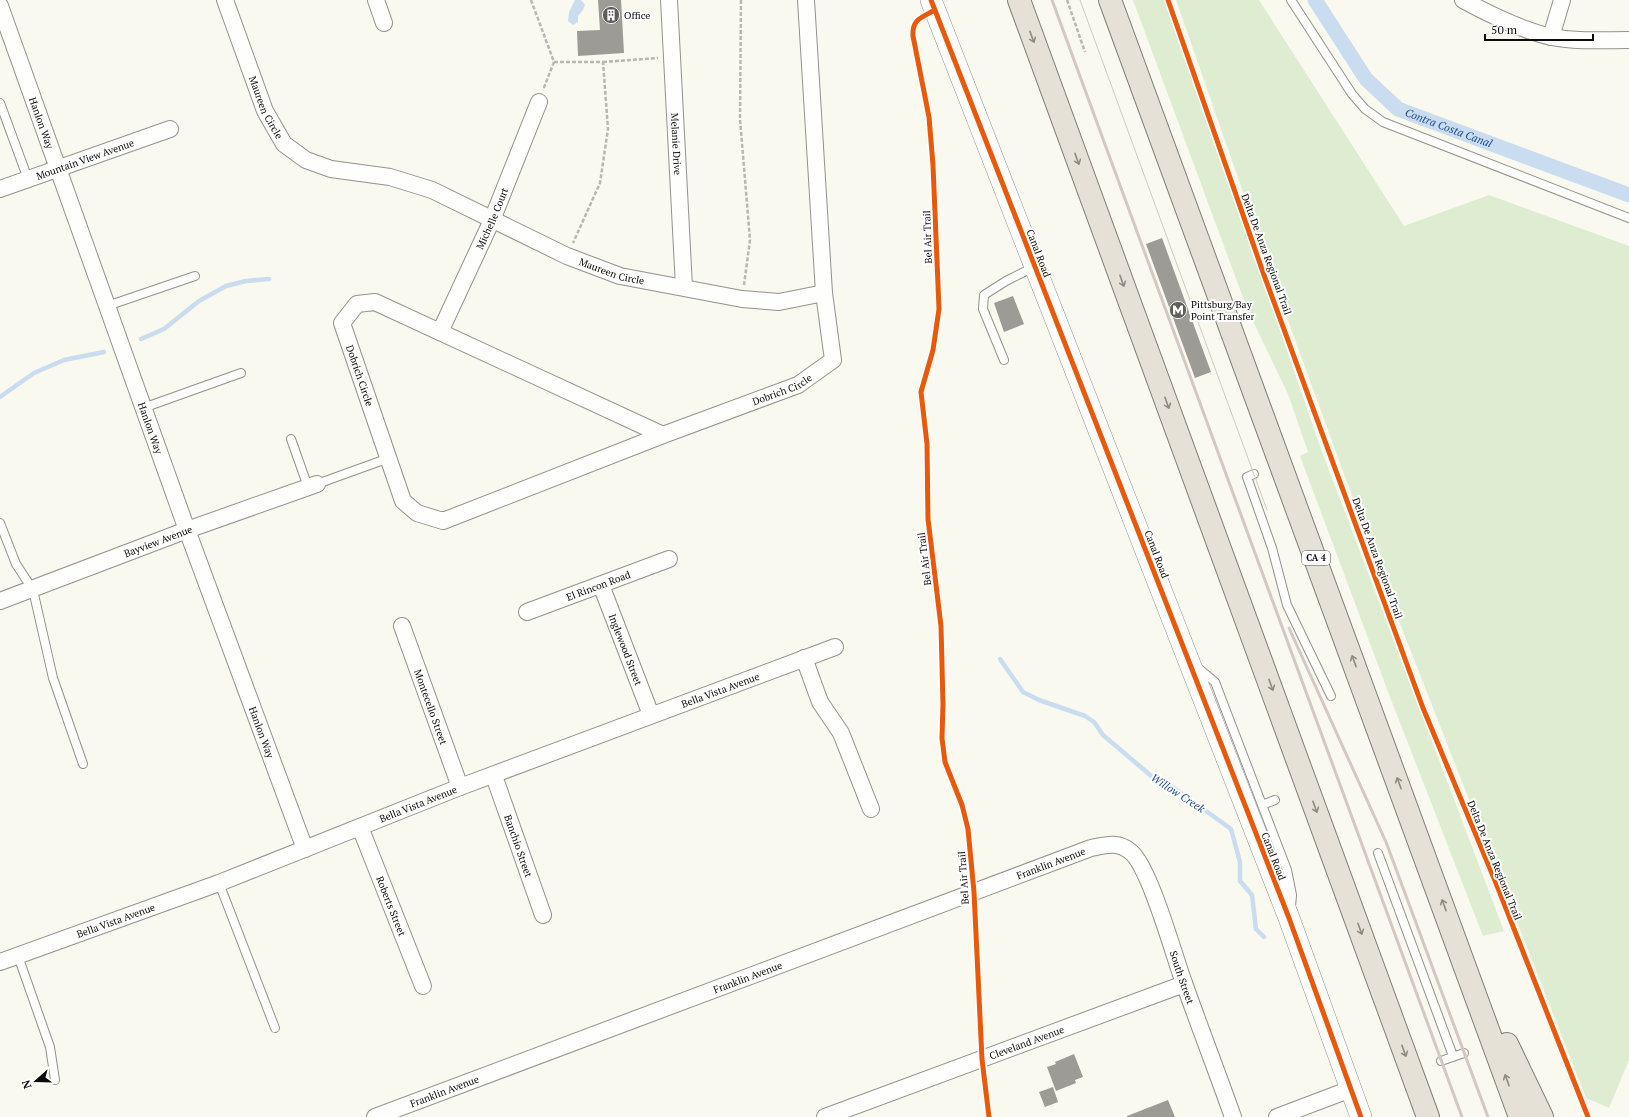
<svg xmlns="http://www.w3.org/2000/svg" width="1629" height="1117" viewBox="0 0 1629 1117" font-family="'PT Serif',serif">
<style>
.green{fill:#deedd1}
.water{fill:#c9dcf0}
.lines{fill:none;stroke-linecap:round;stroke-linejoin:round}
.stream{stroke:#c9dcf0;stroke-width:4.5}
.canal{stroke:#c9dcf0;stroke-width:15}
.building{fill:#9c9b95}
.service-casing{stroke:#92928e;stroke-width:10}
.minor-casing{stroke:#92928e;stroke-width:18}
.tertiary-casing{stroke:#92928e;stroke-width:22}
.motorway-casing{stroke:#7f7f7b;stroke-width:24}
.path{stroke:#b7b7b5;stroke-width:2.5;stroke-dasharray:4 2;stroke-linecap:butt}
.service{stroke:#fefefd;stroke-width:8}
.minor{stroke:#fefefd;stroke-width:16}
.tertiary{stroke:#fefefd;stroke-width:21}
.motorway{stroke:#e6e1d6;stroke-width:22}
.tram{stroke:#d4c8c4;stroke-width:1}
.rail{stroke:#d4c8c4;stroke-width:3}
.cycleway-casing{stroke:#fff;stroke-width:8}
.cycleway{stroke:#e8590c;stroke-width:5}
.oneway{stroke:#8e8b85}
.labels{text-anchor:middle;stroke-width:4;stroke-linejoin:round;paint-order:stroke}
.shield{fill:#fff;stroke:#545454;stroke-width:1}
.shield-label{font-size:9px;font-weight:bold;fill:#0b0b0b}
.poi-label{font-size:10px;fill:#0b0b0b;stroke:#fff;text-anchor:start}
.street-label{font-size:10px;fill:#0b0b0b;stroke:#fff}
.water-label{font-size:11px;font-style:italic;fill:#214c91;stroke:#fff}
</style>
<rect width="100%" height="100%" fill="#f9f9ef"/>
<path class="green" d="M1133,0h33l155,449 183,482 -21,5 -93,-239 -90,-241 8,-4 -20,-58 -40,-83z
M1176,0h83l145,226 85,-31 140,51v814l-20,48 -23,-10 -207,-528 -97,-266z"/>
<path class="water" d="M575,0h6l4,5 -2,5 -5,6v6l-5,3 -5,-4 1,-9z"/>
<g class="lines">
<path class="stream" d="M141,339l23,-10 35,-28 27,-15 20,-5 23,-2
M0,397l34,-24 30,-13 40,-8
M1000,659l23,33 16,8 46,16 9,6 9,13 53,45 17,7 58,42 9,33v19l12,14 4,34 8,8"/>
<path class="canal" id="s1" d="M1315,0l51,79 32,30 231,86"/>
</g>
<path class="building" d="M598,0h23l3,53 -46,3 -1,-25 23,-1z
M1162,238l49,134 -16,6 -49,-134z
M1013,296l11,28 -20,8 -10,-29z
M1074,1054l9,23 -8,3 1,3 -20,8 -9,-24 9,-3 -1,-2z
M1053,1087l5,15 -13,5 -6,-15z
M1168,1100l7,17h-48v-1z"/>
<g class="lines">
<defs>
<path id="service" d="M1291,0l61,94 13,15 18,13 246,96
M0,103l28,76
M107,306l88,-30
M1004,360l-21,-51 1,-14 22,-14 28,-14
M143,408l98,-35
M291,439l17,48
M1254,474l-7,3 25,71 15,57 44,91
M317,484l72,-26
M0,523l16,41 17,26 20,88 30,86
M1197,667l18,15 8,21 64,167 5,25 -1,12
M1262,805l13,-5
M1378,853l75,203
M219,883l56,145
M18,956l32,91 5,33
M1441,1061l23,-8"/>
<g id="minor">
<path id="s2" d="M225,0l40,111 19,33 22,16 25,9 59,8 42,13 135,66 53,20 122,23 37,3 45,-9"/>
<path d="M376,0l8,23"/>
<path id="s3" d="M669,0l15,287"/>
<path d="M1463,0c26,14 60,31 89,37 25,5 52,3 77,3"/>
<path id="s4" d="M0,6l187,524 118,319"/>
<path d="M1551,37l11,-37"/>
<path id="s5" d="M0,189l170,-60"/>
<path id="s6" d="M440,332l52,-112 47,-118"/>
<path id="s7" d="M663,435l-288,-133 -18,2 -15,19 61,178 14,12 26,8 220,-86 135,-50 35,-25 -9,-67 -18,-293"/>
<path id="s8" d="M601,585l50,130"/>
<path id="s9" d="M0,601l187,-71 130,-46"/>
<path id="s10" d="M527,612l142,-53"/>
<path id="s11" d="M402,626l58,161"/>
<path d="M804,658l16,44 21,31 30,76"/>
<path id="s12" d="M494,776l49,139"/>
<path id="s13" d="M360,827l63,159"/>
<path id="s14" d="M0,962l219,-79 241,-96 375,-140"/>
<path id="s15" d="M375,1117l716,-269c15,-3 27,-7 40,4 19,16 43,104 53,131 16,45 33,89 49,134"/>
<path id="s16" d="M825,1117l359,-133"/>
<path d="M1277,1117l74,-28"/>
</g>
<path id="tertiary" d="M931,0l358,918 72,199"/>
<path id="motorway" d="M1019,0l409,1117
M1110,0l410,1117
M1507,1044l35,73"/>
</defs>
<use href="#service" class="service-casing"/>
<use href="#minor" class="minor-casing"/>
<use href="#tertiary" class="tertiary-casing"/>
<use href="#motorway" class="motorway-casing"/>
<path class="path" d="M531,0l23,62 -11,28
M741,0l-1,119 10,121 -6,45
M1067,0l18,52
M554,62h49l5,67 -8,54 -27,60
M603,62l55,-4"/>
<use href="#service" class="service"/>
<use href="#minor" class="minor"/>
<use href="#tertiary" class="tertiary"/>
<use href="#motorway" class="motorway"/>
<path class="tram" d="M1080,0l187,510"/>
<path class="rail" d="M1052,0l410,1117
M1289,628l97,214 102,275"/>
<defs>
<path id="cycleway" d="M931,0l358,918 72,199
M1168,0l96,275 159,433 73,175 92,234
M935,10c-14,8 -23,9 -22,26l16,81 4,48 6,144 -6,41 -12,42 6,52 1,75 13,107 2,78 -1,34 3,24 17,43 6,24 6,63 8,167 7,58"/>
</defs>
<use href="#cycleway" class="cycleway-casing"/>
<use href="#cycleway" class="cycleway"/>
</g>
<defs><path id="oneway-shaft" d="M-6 0H5M1.5-3L5.5 0L1.5 3" fill="none" stroke-width="1.6" stroke-linecap="round" stroke-linejoin="round"/></defs>
<g class="oneway">
<use href="#oneway-shaft" transform="translate(1032 37) rotate(70)"/>
<use href="#oneway-shaft" transform="translate(1077 159) rotate(70)"/>
<use href="#oneway-shaft" transform="translate(1122 281) rotate(70)"/>
<use href="#oneway-shaft" transform="translate(1167 403) rotate(70)"/>
<use href="#oneway-shaft" transform="translate(1354 661) rotate(-110)"/>
<use href="#oneway-shaft" transform="translate(1271 685) rotate(70)"/>
<use href="#oneway-shaft" transform="translate(1399 783) rotate(-110)"/>
<use href="#oneway-shaft" transform="translate(1315 807) rotate(70)"/>
<use href="#oneway-shaft" transform="translate(1444 905) rotate(-110)"/>
<use href="#oneway-shaft" transform="translate(1360 929) rotate(70)"/>
<use href="#oneway-shaft" transform="translate(1404 1051) rotate(70)"/>
<use href="#oneway-shaft" transform="translate(1507 1080) rotate(-110)"/>
</g>
<defs>
<symbol id="building-disc" viewBox="-11 -11 22 22"><circle r="9.5" fill="#5e5e5b" stroke="#fff"/><path d="M-4-6H4V6H1V3H-1V6H-4ZM-2.5-4.3h1.7v1.8h-1.7ZM.8-4.3h1.7v1.8H.8ZM-2.5-1h1.7V.8h-1.7ZM.8-1h1.7V.8H.8Z" fill="#fff"/></symbol>
<symbol id="metro-disc" viewBox="-11 -11 22 22"><circle r="9.5" fill="#5e5e5b" stroke="#fff"/><path d="M-5.5 5V-5H-3L0 0L3-5H5.5V5H3V-.5L0 4L-3-.5V5Z" fill="#fff"/></symbol>
</defs>
<g fill-rule="evenodd">
<use href="#building-disc" x="601" y="5" width="20" height="20"/>
<use href="#metro-disc" x="1168" y="300" width="20" height="20"/>
</g>
<g class="labels">
<rect class="shield" x="1302" y="551" width="28" height="14" rx="3"/>
<g class="shield-label">
<text x="1316" y="561">CA 4</text>
</g>
<g class="poi-label">
<text x="624" y="19">Office</text>
<text x="1191" y="308">Pittsburg/Bay<tspan x="1191" dy="12">Point Transfer</tspan></text>
</g>
<g class="street-label">
<text dy="4" stroke="none"><textPath href="#s2" startOffset="115">Maureen Circle</textPath></text>
<text dy="4" stroke="none"><textPath href="#s4" startOffset="124">Hanlon Way</textPath></text>
<text dy="4" stroke="none"><textPath href="#s3" startOffset="144">Melanie Drive</textPath></text>
<text dy="4" stroke="none"><textPath href="#s5" startOffset="90">Mountain View Avenue</textPath></text>
<text dy="4" stroke="none"><textPath href="#s6" startOffset="125">Michelle Court</textPath></text>
<text transform="translate(927 237) rotate(-92)" y="4">Bel Air Trail</text>
<text transform="translate(1039 253) rotate(69)" y="4">Canal Road</text>
<text transform="translate(1267 254) rotate(70)" y="4">Delta De Anza Regional Trail</text>
<text dy="4" stroke="none"><textPath href="#s2" startOffset="511">Maureen Circle</textPath></text>
<text dy="4" stroke="none"><textPath href="#s7" startOffset="415">Dobrich Circle</textPath></text>
<text dy="4" stroke="none"><textPath href="#s7" startOffset="957">Dobrich Circle</textPath></text>
<text dy="4" stroke="none"><textPath href="#s4" startOffset="448">Hanlon Way</textPath></text>
<text dy="4" stroke="none"><textPath href="#s9" startOffset="169">Bayview Avenue</textPath></text>
<text transform="translate(1157 554) rotate(69)" y="4">Canal Road</text>
<text transform="translate(1378 558) rotate(70)" y="4">Delta De Anza Regional Trail</text>
<text transform="translate(924 559) rotate(-97)" y="4">Bel Air Trail</text>
<text dy="4" stroke="none"><textPath href="#s10" startOffset="76">El Rincon Road</textPath></text>
<text dy="4" stroke="none"><textPath href="#s8" startOffset="69">Inglewood Street</textPath></text>
<text dy="4" stroke="none"><textPath href="#s14" startOffset="770">Bella Vista Avenue</textPath></text>
<text dy="4" stroke="none"><textPath href="#s11" startOffset="86">Montecello Street</textPath></text>
<text dy="4" stroke="none"><textPath href="#s4" startOffset="772">Hanlon Way</textPath></text>
<text dy="4" stroke="none"><textPath href="#s14" startOffset="447">Bella Vista Avenue</textPath></text>
<text dy="4" stroke="none"><textPath href="#s12" startOffset="74">Banchio Street</textPath></text>
<text transform="translate(1274 856) rotate(69)" y="4">Canal Road</text>
<text transform="translate(1495 860) rotate(68)" y="4">Delta De Anza Regional Trail</text>
<text dy="4" stroke="none"><textPath href="#s15" startOffset="722">Franklin Avenue</textPath></text>
<text transform="translate(963 878) rotate(-94)" y="4">Bel Air Trail</text>
<text dy="4" stroke="none"><textPath href="#s13" startOffset="85">Roberts Street</textPath></text>
<text dy="4" stroke="none"><textPath href="#s14" startOffset="123">Bella Vista Avenue</textPath></text>
<text dy="4" stroke="none"><textPath href="#s15" startOffset="398">Franklin Avenue</textPath></text>
<text dy="4" stroke="none"><textPath href="#s15" startOffset="943">South Street</textPath></text>
<text dy="4" stroke="none"><textPath href="#s16" startOffset="215">Cleveland Avenue</textPath></text>
<text dy="4" stroke="none"><textPath href="#s15" startOffset="74">Franklin Avenue</textPath></text>
</g>
<g class="water-label">
<text dy="4" stroke="none"><textPath href="#s1" startOffset="192">Contra Costa Canal</textPath></text>
<text transform="translate(1178 793) rotate(33)" y="4">Willow Creek</text>
</g>
</g>
<g transform="translate(36 1081) rotate(250)" stroke="#ffffff" stroke-width="3" paint-order="stroke">
<path d="M0-3L7 15L0 10L-7 15Z" fill="#0b0b0b"/>
<text y="-6" font-size="11" font-weight="bold" text-anchor="middle" fill="#0b0b0b">N</text>
</g>
<path d="M1485 34v6h108v-6" fill="none" stroke="#0b0b0b" stroke-width="2"/>
<text x="1491" y="34" font-size="12" fill="#0b0b0b" stroke="#ffffff" stroke-width="3" paint-order="stroke">50 m</text>
</svg>
